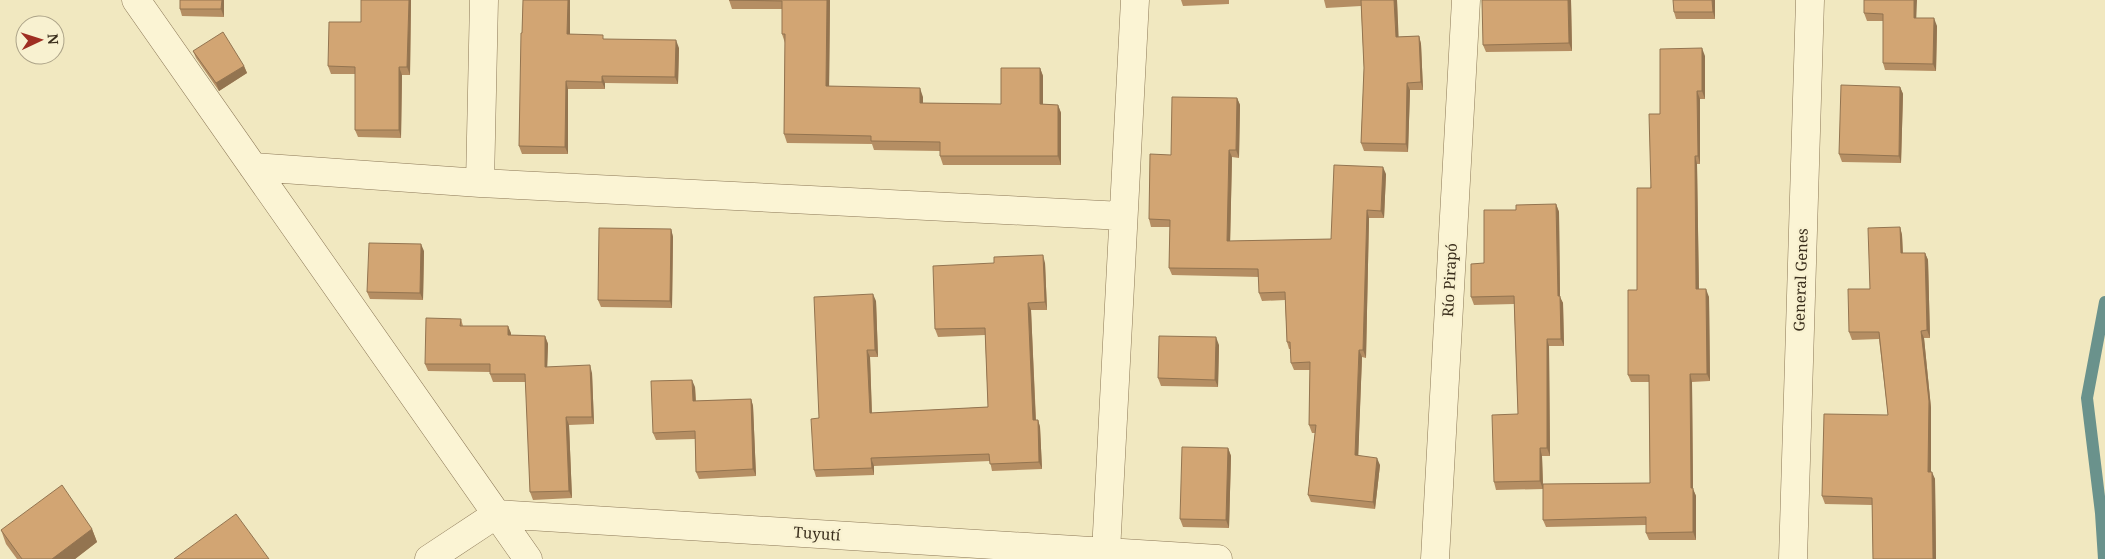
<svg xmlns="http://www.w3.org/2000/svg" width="2105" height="559" viewBox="0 0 2105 559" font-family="'Noto Serif',serif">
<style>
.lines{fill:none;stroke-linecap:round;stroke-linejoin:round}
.stream{stroke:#6a928c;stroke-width:12}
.minor-casing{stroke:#8c7857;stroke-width:29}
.minor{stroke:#fbf4d4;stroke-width:28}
.wall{fill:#b58e63}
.shaded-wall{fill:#937450}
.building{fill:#d2a573;stroke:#937450}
.labels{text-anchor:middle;stroke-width:4.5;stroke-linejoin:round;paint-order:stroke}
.street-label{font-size:15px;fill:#3a2e1c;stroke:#f8f1d0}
</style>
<rect width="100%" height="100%" fill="#f1e8c0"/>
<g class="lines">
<path class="stream" d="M2104,559l-3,-46 -14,-115 18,-96"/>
<defs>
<path id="minor" d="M136,0l392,559
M253,167l227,16 643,33
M480,183l4,-183
M1106,552l29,-552
M429,559l68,-45 721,45
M1435,559l31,-559
M1793,559l17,-559"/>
</defs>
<use href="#minor" class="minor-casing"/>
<use href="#minor" class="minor"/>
</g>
<path class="wall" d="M180,0h44v17l-42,-1 -2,-7z
M361,0h50l-1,75h-8l-1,63 -43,-1 -3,-7v-56h-24l-3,-8 33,-44z
M523,0h47v34l34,5 75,9 -1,36 -73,-1v6h-37v65h-46l-3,-8z
M729,0h101l-1,86 94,11v6l78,1 39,-36 3,8v28l15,1 3,8v52h-118l-3,-9v-5l-66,-1 -2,-6 -85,-1 -3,-9 1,-91 -3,-9v-25h-50z
M1181,0h48v4l-46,2z
M1324,0h73l1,37 21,-1 2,8 2,46h-13l-2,62 -44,-1 -3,-8 3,-75 -3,-62 -35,2z
M1571,0l1,51 -86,1 -3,-7z
M1715,0v19h-39l-2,-7z
M1864,0l73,26 -1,45 -51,-1 -2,-7v-42h-16l-3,-8z
M193,51l51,15 3,7 -28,18 -23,-33z
M1705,56v43h-5v65h-3l2,125 10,8 1,84 -18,1 1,107 3,7v44h-47l-3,-7v-8l-100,2 -3,-7v-31l-47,1 -2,-8 24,-68 -4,-110 -40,1 -3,-8 13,-34 72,-59 3,8 1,85 3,6 1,43h-15l1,110h-8l1,28 107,-1 -1,-101h-18l-3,-7 9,-85 23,-176z
M1900,87l3,7 -2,69 -59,-1 -3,-8z
M1237,98l3,7 -1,53 -7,-1 -2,84 101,-2 55,-65 -2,44h-15l-3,140 -4,-1 -4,99 22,9 -5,44 -64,-7 -3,-7 7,-62h-3l-3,-8 1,-55h-16l-3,-7v-14h-2l-2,-7 -2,-42 -23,1 -3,-8v-16l-87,-2 -3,-7 1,-41h-19l-2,-8 22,-64z
M1900,227l2,8 1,18h22l3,7 2,78h-6l7,70v64l4,7 1,80h-63l-1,-54 -47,-1 -3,-8 66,-81 -9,-76 -27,1 -3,-8z
M671,229l2,8 -1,71 -71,-1 -3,-7z
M424,251l-1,49 -53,-1 -3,-7z
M1045,263l2,47h-16l5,110h2l2,7 2,42 -50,2 -2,-10 -116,5v9l-58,2 -2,-7 5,-52 57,-117 2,56h-8l2,56 116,-6 -3,-72 -47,2 -3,-8z
M461,319l2,7h45l3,9 34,1 3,8 -1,23 45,6 2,51 -25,1 3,73 -39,2 -3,-8 -4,-110h-33l-3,-8v-2l-62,-1 -3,-7z
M1219,345l-1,42 -57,-1 -3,-8z
M695,387l1,14 55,-2 2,7 3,70 -57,3 -3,-7 -1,-33 -39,1 -3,-7z
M1228,448l3,8 -2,72 -46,-1 -3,-8z
M92,529l5,13 -22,17h-58l-11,-15 -5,-14z"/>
<path class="shaded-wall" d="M222,0h2v17l-3,-8z
M409,0h2l-1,75 -3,-8z
M568,0h2v41l-3,-7z
M827,0h3l-1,94 -3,-8z
M1394,0h3l2,45 -3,-8z
M1568,0h3l1,51 -3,-8z
M1712,0h3v19l-2,-7z
M1914,0h3l-1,25 -2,-7z
M1934,18l3,8 -1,45 -3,-7z
M1419,36l2,8 2,46 -2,-8z
M676,40l3,8 -1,36 -3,-7z
M1702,48l3,8v43l-3,-8z
M244,66l3,7 -28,18 -3,-8z
M399,67l3,8 -1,63 -2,-8z
M1040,68l3,8v37l-3,-9z
M602,76l3,7v6l-3,-7z
M566,81l2,8v65l-3,-7z
M1407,83l3,7 -2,62 -2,-8z
M1900,87l3,7 -2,69 -2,-7z
M920,88l3,9v15l-3,-9z
M1697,91l3,8v65l-2,-8z
M1237,98l3,7 -1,53 -3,-8z
M1058,105l3,8v52l-3,-9z
M1229,150l3,7 -2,91 -3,-7z
M1695,156l2,8 2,133 -3,-8z
M1383,167l3,7 -2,44 -3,-7z
M1556,204l3,8 1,85 3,6 1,43 -3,-7 -3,-43z
M1367,210l2,8 -3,140 -3,-8z
M1900,227l2,8 1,26 -2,-8z
M671,229l2,8 -1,71 -2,-7z
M421,244l3,7 -1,49 -3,-7z
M1925,253l3,7 2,78 -3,-8z
M1043,255l2,8 2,47 -2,-8z
M1706,289l3,8 1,84 -3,-7z
M873,294l3,7 2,56 -3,-7z
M1028,303l3,7 5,117 -3,-7z
M508,326l3,7v10l-3,-8z
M1921,331l3,7 7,70v71l-3,-7z
M545,336l3,8 -1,30 -2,-7z
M1216,337l3,8 -1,42 -3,-7z
M1547,339l2,7 1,110 -3,-8z
M867,350l3,7 2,63 -2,-7z
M1359,350l3,7 -4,106 -3,-8z
M590,365l2,8 2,51 -2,-7z
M1690,374l2,8 1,107 3,7v44l-3,-8 -2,-44z
M692,380l3,7 1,22 -3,-8z
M751,399l2,7 3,70 -3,-7z
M566,417l3,8 3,73 -3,-7z
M1038,420l2,7 2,42 -3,-7z
M1228,448l3,8 -2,72 -3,-8z
M1540,448l2,8 1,33 -3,-8z
M871,458l3,8v9l-2,-7z
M1377,458l3,7 -5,44 -2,-7z
M1932,472l3,7 1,80h-3z
M92,529l5,13 -22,17h-23z"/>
<path class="building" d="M180,0h42l-1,9h-41z
M361,0h48l-2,67h-8v63h-44v-63l-27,-1 1,-44h32z
M523,0h45l-1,34 36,1v4l73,1 -1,37 -73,-1v6l-36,-1 -1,66 -46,-1 2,-113h1z
M729,0h98l-1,86 94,2v15l81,1v-36h39v36l18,1v51h-118v-14l-69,-1v-5l-87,-2 1,-100h-3v-33z
M1361,0h33l2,37 23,-1 2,46 -14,1 -1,61 -45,-1 3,-75z
M1482,0h86l1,43 -86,2z
M1673,0h39l1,12h-39z
M1864,0h50v18h20l-1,46 -50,-1v-49l-19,-1z
M223,32l21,34 -28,17 -23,-32z
M1702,48v43h-5l1,65h-3l1,133h10l1,85h-17l1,114h2v44l-47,1v-16l-103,3v-36l107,-1 -1,-108h-21v-85h9v-102h14l-2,-74h11v-65z
M1841,85l59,2 -1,69 -60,-2z
M1172,97l65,1 -1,52h-7l-2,91 104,-2 3,-74 49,2 -2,44 -14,-1 -4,140h-4l-4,105 22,3 -4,44 -65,-7 8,-70h-7l1,-63 -19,1 -1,-21h-3l-2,-50 -26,1 -1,-24 -89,-1 1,-48 -21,-1 1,-65 21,1z
M1556,204l2,92h2l1,43h-14v109h-7v33l-46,1 -2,-67 26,-1 -4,-118 -43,1v-33l13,-1v-53h32v-5z
M1900,227l1,26h24l2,77 -6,1 8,70 -1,71h4l1,87h-60l-1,-61 -50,-2 2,-82 64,1 -9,-83h-30l-1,-43h22l-2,-61z
M599,228l72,1 -1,72 -72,-1z
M369,243l52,1 -1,49 -53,-1z
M1043,255l2,47 -17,1 5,117h5l1,42 -49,2 -1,-10 -118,4 1,10 -58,2 -3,-51 8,-1 -5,-121 59,-3 2,56h-8l3,63 118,-6 -3,-79 -50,1 -2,-63 61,-3v-6z
M426,318l35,1 -1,7h48v9l37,1v31l45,-2 2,52h-26l3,74 -39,1 -5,-118h-35v-10h-65z
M1159,336l57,1 -1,43 -57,-2z
M692,380l1,21 58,-2 2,70 -57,3 -1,-41 -42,2 -2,-52z
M1182,447l46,1 -2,72 -46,-1z
M62,485l30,44 -40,30h-30l-21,-29z
M236,514l33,45h-95z"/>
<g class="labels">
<g class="street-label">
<text transform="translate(1450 280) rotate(-87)" y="5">Río Pirapó</text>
<text transform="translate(1801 280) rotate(-88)" y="5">General Genes</text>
<text transform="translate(817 534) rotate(4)" y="5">Tuyutí</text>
</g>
</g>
<g transform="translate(40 40) rotate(86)"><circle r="24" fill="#f8f1d0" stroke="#aca388"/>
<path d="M0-4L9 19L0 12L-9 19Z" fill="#9f2e22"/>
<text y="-8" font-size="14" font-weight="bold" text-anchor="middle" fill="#3a2e1c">N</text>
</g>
</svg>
